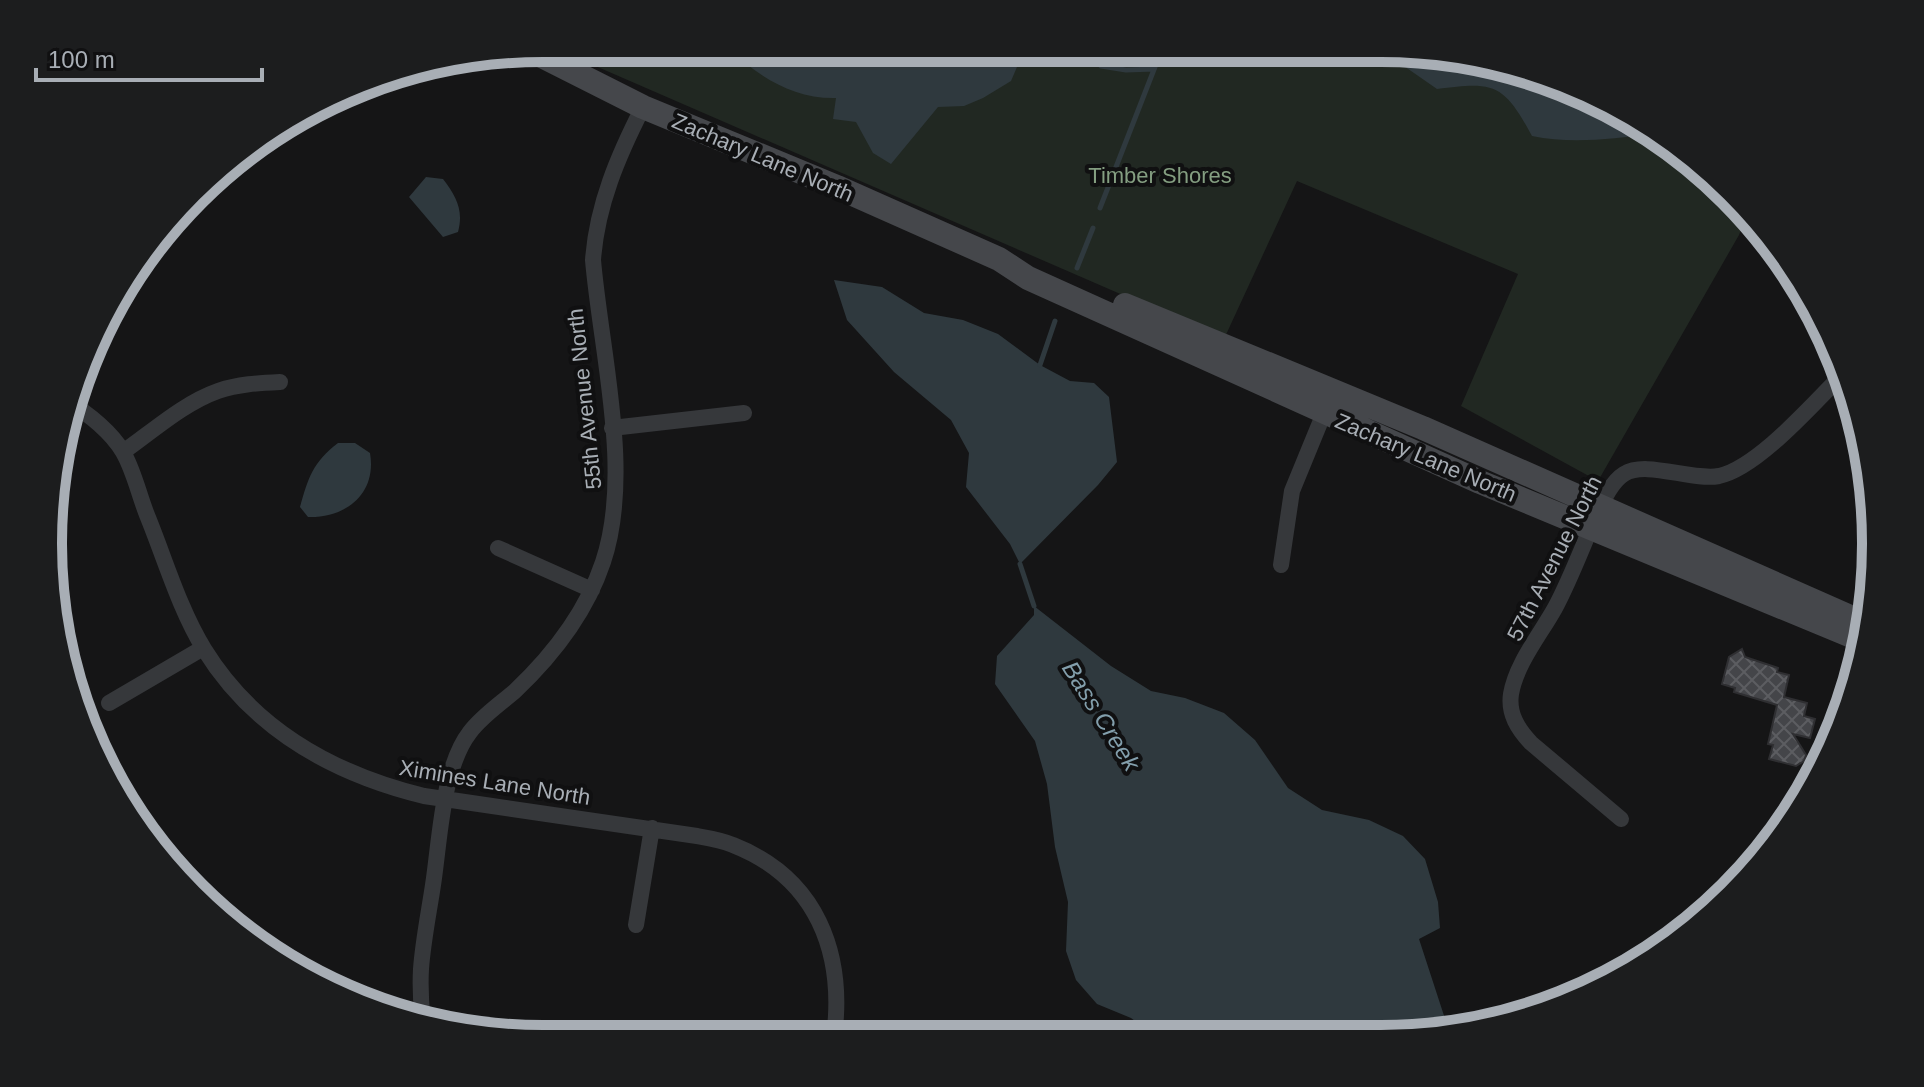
<svg xmlns="http://www.w3.org/2000/svg" width="1924" height="1087" viewBox="0 0 1924 1087" font-family="Helvetica,sans-serif">
<style>
.park{fill:#212822}
.water{fill:#2f393e}
.lines{fill:none;stroke-linecap:round;stroke-linejoin:round}
.stream{stroke:#2f393e;stroke-width:5}
.building{fill:url(#building-cross-hatch);stroke:#2f2f32;stroke-width:2}
.street{stroke:#36383b;stroke-width:16}
.secondary{stroke:#45474b;stroke-width:24}
.labels{text-anchor:middle;stroke-width:8;stroke-linejoin:round;paint-order:stroke}
.street-label{font-size:22px;fill:#a8aeb5;stroke:#101011}
.park-label{font-size:22px;fill:#849e81;stroke:#101011}
.water-label{font-size:24px;font-style:italic;fill:#839fac;stroke:#101011}
.rim{fill:none;stroke:#a8aeb5;stroke-width:10}
</style>
<defs>
<pattern id="building-cross-hatch" width="8" height="8" patternUnits="userSpaceOnUse" patternTransform="scale(2)"><rect width="8" height="8" fill="#444549"/><path d="M0 0l8 8M0 8l8-8" fill="none" stroke="#5c5d61"/></pattern>
</defs>
<rect width="100%" height="100%" fill="#151516"/>
<path class="park" d="M554,48l858,1 127,25 90,41 117,102 -7,18 -141,246 -137,-75 57,-132 -221,-93 -73,158z"/>
<path class="water" d="M727,48l287,1 3,18 -6,14 -28,17 -19,8 -26,1 -47,57 -18,-11 -17,-31 -23,-3 3,-21c-44,1 -77,-22 -109,-50z
M1391,49h21l127,25 90,41 22,19c-38,5 -81,10 -119,2 -28,-52 -37,-55 -95,-47l-36,-25z
M426,177l17,2c13,17 21,31 15,53l-15,5 -34,-40z
M834,280l48,7 42,26 39,7 35,14 42,31 30,16 24,2 15,14 8,65 -19,23 -78,79 -10,-20 -44,-57 3,-34 -18,-33 -57,-48 -47,-52z
M338,443h17l15,10c7,41 -24,65 -62,64l-8,-10c8,-29 13,-45 38,-64z
M1034,606l77,60 40,25 34,7 39,15 31,27 33,48 34,22 47,10 34,16 22,23 13,43 2,26 -21,11 31,95 -295,2 -24,-18 -34,-14 -21,-24 -10,-29 2,-49 -13,-55 -8,-63 -12,-43 -40,-57 2,-28 37,-41z"/>
<g class="lines">
<path class="stream" d="M1089,49l12,17 25,4 28,-1
M1156,63l20,1 31,-15
M1100,208l62,-159
M1077,268l16,-40
M1040,365l15,-44
M1020,564l14,42"/>
</g>
<path class="building" d="M1742,649l3,8 33,11 -1,4 12,3 -5,22 23,6 -3,13 11,3 -5,19 -17,-4 13,21 -2,6 -8,5 -27,-7 4,-14 -5,-1 9,-39 -43,-13 1,-4 -13,-4 7,-27z"/>
<g class="lines">
<path class="street" d="M70,403c19,11 42,30 53,49 11,19 16,43 24,63 18,44 32,93 57,134 50,81 130,125 220,147l273,40c12,2 25,4 36,9 84,33 112,108 101,192
M612,428l132,-15
M123,452c30,-21 61,-49 95,-61 20,-7 41,-8 62,-9
M498,548l94,42
M1281,565l11,-74 32,-78
M109,703l94,-55
M1621,819l-90,-76c-13,-14 -23,-29 -20,-49 5,-30 29,-59 44,-86 14,-26 25,-55 37,-83 8,-15 16,-41 32,-51 22,-14 67,7 95,2 38,-8 93,-71 121,-99
M636,925l16,-97
M423,1023c-2,-18 -3,-36 -2,-54 2,-28 8,-57 12,-84 7,-45 9,-117 37,-153 12,-16 30,-28 45,-41 38,-36 71,-78 88,-129 30,-89 -2,-209 -10,-302 4,-55 25,-104 50,-153"/>
<path class="secondary" d="M530,50l113,57 194,80 162,72 29,19 452,204 381,158
M1125,305l298,123 443,196"/>
</g>
<g class="labels">
<g class="street-label">
<text transform="translate(763 157) rotate(23)" y="8">Zachary Lane North</text>
<text transform="translate(584 399) rotate(-96)" y="8">55th Avenue North</text>
<text transform="translate(1426 457) rotate(23)" y="8">Zachary Lane North</text>
<text transform="translate(1554 558) rotate(-63)" y="8">57th Avenue North</text>
<text transform="translate(495 782) rotate(9)" y="8">Ximines Lane North</text>
</g>
<g class="park-label">
<text x="1160" y="183">Timber Shores</text>
</g>
<g class="water-label">
<text transform="translate(1101 716) rotate(58)" y="8">Bass Creek</text>
</g>
</g>
<path d="M0 0H1924V1087H0ZM543 62H1381A481 481 0 0 1 1862 543V544A481 481 0 0 1 1381 1025H543A481 481 0 0 1 62 544V543A481 481 0 0 1 543 62Z" fill="#1c1d1e" fill-rule="evenodd"/>
<path class="rim" d="M543 62H1381A481 481 0 0 1 1862 543V544A481 481 0 0 1 1381 1025H543A481 481 0 0 1 62 544V543A481 481 0 0 1 543 62Z"/>
<path d="M36 68v12h226v-12" fill="none" stroke="#a8aeb5" stroke-width="4"/>
<text x="48" y="68" font-size="24" fill="#a8aeb5" stroke="#101011" stroke-width="6" paint-order="stroke">100 m</text>
</svg>
